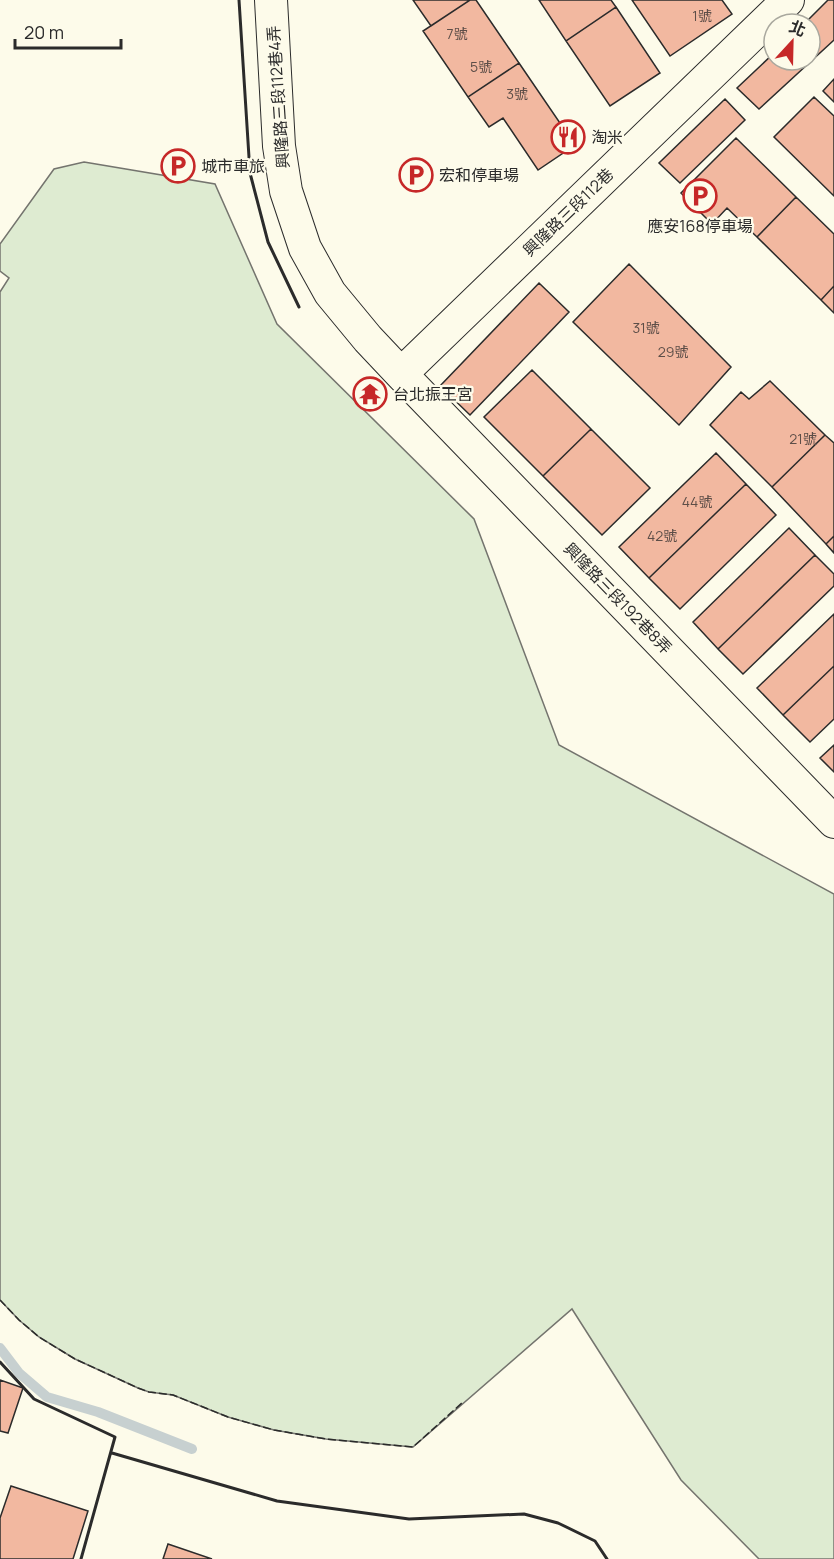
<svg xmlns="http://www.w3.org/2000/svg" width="834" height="1559" viewBox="0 0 834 1559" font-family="Manrope,'Noto Sans TC',sans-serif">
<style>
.green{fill:#deebd1;stroke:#74746e;stroke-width:1.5}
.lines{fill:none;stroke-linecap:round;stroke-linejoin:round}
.stream{stroke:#c7d0d0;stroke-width:10}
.building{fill:#f2b8a0;stroke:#2b2b2b;stroke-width:1.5}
.street-casing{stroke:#2b2b2b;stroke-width:34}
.street{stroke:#fdfbea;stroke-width:32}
.fence{stroke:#2b2b2b;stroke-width:1.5;stroke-dasharray:8 3;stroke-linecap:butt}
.wall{stroke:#2b2b2b;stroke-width:3}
.labels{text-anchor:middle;stroke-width:4.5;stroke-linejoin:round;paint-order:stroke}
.number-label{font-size:14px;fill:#5d4e48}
.street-label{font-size:16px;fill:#2b2b2b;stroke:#fdfbea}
.poi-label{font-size:16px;fill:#2b2b2b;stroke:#fdfbea;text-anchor:start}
</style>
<rect width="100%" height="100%" fill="#fdfbea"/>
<path class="green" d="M84,162l131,22 62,140 197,195 85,226 275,149v665h-75l-78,-79 -109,-171 -159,138 -87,-8 -52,-9 -46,-13 -55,-22 -24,-3 -11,-4 -63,-29 -36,-22 -20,-17 -19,-20v-1008l9,-14 -9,-7v-27l54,-75z"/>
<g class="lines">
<path class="stream" d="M0,1348l19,25 28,24 51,15 94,37"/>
</g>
<path class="building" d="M413,0h57l-39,26z
M470,0h6l43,63 -51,34 -45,-66z
M539,0h72l5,7 -50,34z
M632,0h90l10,14 -62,42z
M828,0h6v40l-75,69 -22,-21 37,-35v7h36v-36h-6z
M616,7l44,66 -50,33 -44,-65z
M519,63l56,82 -37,25 -35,-52 -14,9 -21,-30z
M834,79v23l-11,-11z
M814,97l20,19v80l-60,-59z
M725,99l20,21 -65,63 -21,-20z
M736,138l60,59 -39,40 -30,-29 -15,16 -31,-31z
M796,197l38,37v52l-13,14 -64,-63z
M629,264l102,103 -52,58 -106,-103z
M539,283l30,29 -99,103 -30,-29z
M834,286v27l-13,-13z
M532,370l59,59 -48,47 -59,-59z
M770,381l55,54 -53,52 -62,-62 31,-33 8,7z
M591,429l59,59 -48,47 -59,-59z
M825,435l9,8v93l-8,8 -54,-57z
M716,453l30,31 -97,94 -30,-31z
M746,484l30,31 -96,94 -31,-31z
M789,528l26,27 -97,94 -25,-27z
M834,536v17l-8,-9z
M815,555l19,19v12l-91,88 -25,-25z
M834,614v52l-51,49 -26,-27z
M834,666v53l-24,23 -27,-27z
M834,745v27l-14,-14z
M0,1380l23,8 -15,45 -8,-2z
M11,1486l77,25 -15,48h-73v-41z
M168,1544l44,15h-49z"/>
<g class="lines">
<defs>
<path id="street" d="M271,0l8,146 7,45 19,57 25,45 38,46 33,35 433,448
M401,374l387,-374"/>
</defs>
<use href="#street" class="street-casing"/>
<use href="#street" class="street"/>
<path class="fence" d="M0,1300l19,20 20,17 36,22 63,29 11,4 24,3 55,22 46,13 52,9 87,8 50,-45"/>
<path class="wall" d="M239,0l11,173 18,69 31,65
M0,1362l34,37 81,38 -34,122
M112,1453l165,48 132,18 115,-5 34,9 37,18 12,18"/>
</g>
<defs>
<symbol id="restaurant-ring" viewBox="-11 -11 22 22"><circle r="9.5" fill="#fdfbea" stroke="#c62828" stroke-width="1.5"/><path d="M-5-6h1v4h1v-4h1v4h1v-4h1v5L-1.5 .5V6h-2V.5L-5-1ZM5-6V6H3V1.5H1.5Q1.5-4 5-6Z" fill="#c62828"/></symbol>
<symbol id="parking-ring" viewBox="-11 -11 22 22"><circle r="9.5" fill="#fdfbea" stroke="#c62828" stroke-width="1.5"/><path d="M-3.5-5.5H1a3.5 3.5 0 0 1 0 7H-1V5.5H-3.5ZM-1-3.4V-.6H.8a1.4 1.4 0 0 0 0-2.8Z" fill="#c62828"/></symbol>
<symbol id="temple-ring" viewBox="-11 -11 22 22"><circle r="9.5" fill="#fdfbea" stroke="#c62828" stroke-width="1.5"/><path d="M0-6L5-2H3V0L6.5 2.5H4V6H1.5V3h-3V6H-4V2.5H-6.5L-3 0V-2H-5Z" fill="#c62828"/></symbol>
</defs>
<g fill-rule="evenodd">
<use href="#restaurant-ring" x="549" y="118" width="38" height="38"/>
<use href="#parking-ring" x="159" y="147" width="38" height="38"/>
<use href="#parking-ring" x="397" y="156" width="38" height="38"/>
<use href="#parking-ring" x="681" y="177" width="38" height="38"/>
<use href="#temple-ring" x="351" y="375" width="38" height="38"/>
</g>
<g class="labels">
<g class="number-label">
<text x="702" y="21">1號</text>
<text x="457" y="39">7號</text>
<text x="481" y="72">5號</text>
<text x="517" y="99">3號</text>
<text x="646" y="333">31號</text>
<text x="673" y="357">29號</text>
<text x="803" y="444">21號</text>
<text x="697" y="507">44號</text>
<text x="662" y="541">42號</text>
</g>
<g class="street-label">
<text transform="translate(278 97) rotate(-94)" y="6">興隆路三段112巷4弄</text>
<text transform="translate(568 212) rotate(-44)" y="6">興隆路三段112巷</text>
<text transform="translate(618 598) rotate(46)" y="6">興隆路三段192巷8弄</text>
</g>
<g class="poi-label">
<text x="591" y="143">淘米</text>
<text x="201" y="172">城市車旅</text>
<text x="439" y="181">宏和停車場</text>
<text x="700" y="232" text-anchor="middle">應安168停車場</text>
<text x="393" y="400">台北振王宮</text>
</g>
</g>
<g transform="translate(792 42) rotate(22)"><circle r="28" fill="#fdfbea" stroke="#a9a89e" stroke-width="1.5"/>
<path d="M0-4.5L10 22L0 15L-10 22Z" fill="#c62828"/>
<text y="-9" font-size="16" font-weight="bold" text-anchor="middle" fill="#2b2b2b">北</text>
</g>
<path d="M15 39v9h106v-9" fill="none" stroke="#2b2b2b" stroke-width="3"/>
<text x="24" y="39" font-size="18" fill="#2b2b2b" stroke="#fdfbea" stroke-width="4.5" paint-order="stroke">20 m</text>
</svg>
